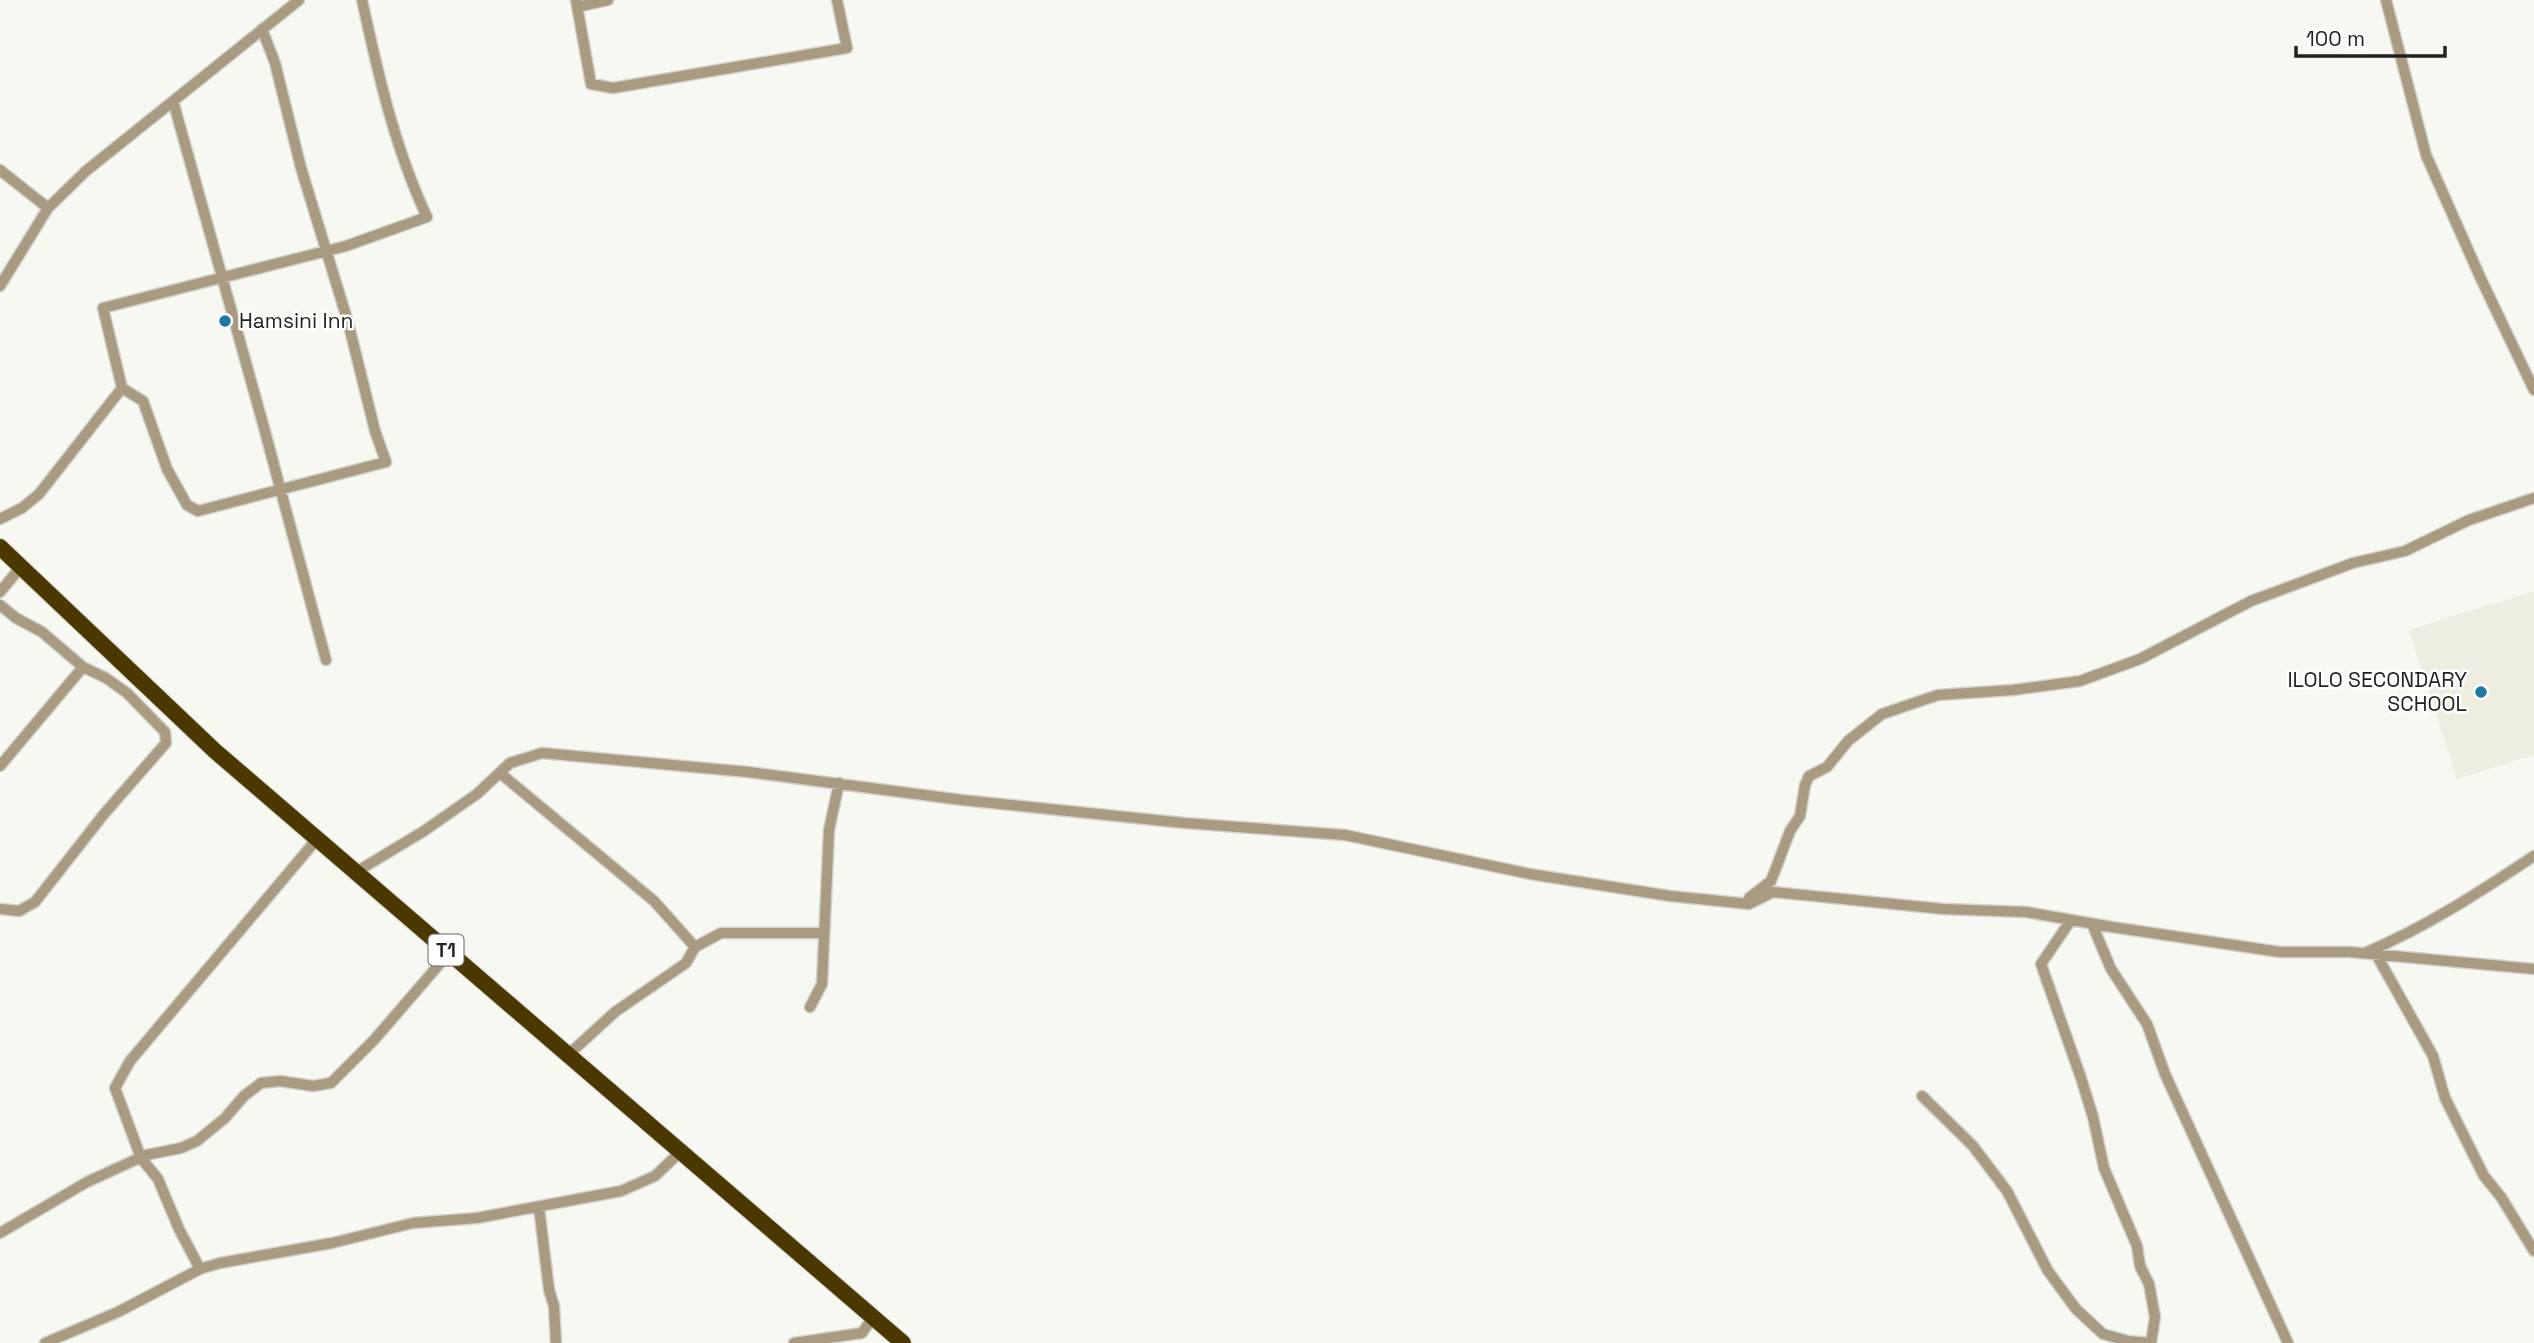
<svg xmlns="http://www.w3.org/2000/svg" width="2534" height="1343" viewBox="0 0 2534 1343" font-family="'Space Grotesk',sans-serif">
<style>
.built{fill:#edeee0}
.lines{fill:none;stroke-linecap:round;stroke-linejoin:round}
.minor-casing{stroke:#d1d2cb;stroke-width:13}
.highway-casing{stroke:#d1d2cb;stroke-width:18}
.minor{stroke:#a89b81;stroke-width:10}
.highway{stroke:#4b3700;stroke-width:16}
.poi-dot{fill:#1f78a7;stroke:#fff;stroke-width:2.5}
.labels{text-anchor:middle;stroke-width:5;stroke-linejoin:round;paint-order:stroke}
.shield{fill:#fff;stroke:#646563;stroke-width:2}
.shield-label{font-size:19px;font-weight:bold;fill:#222320}
.poi-label{font-size:21px;fill:#222320;stroke:#fff;text-anchor:start}
</style>
<rect width="100%" height="100%" fill="#f7f8f1"/>
<path class="built" d="M2534,591v164l-77,24 -48,-149z"/>
<g class="lines">
<defs>
<path id="minor" d="M576,0l15,84 22,4 234,-40 -10,-48
M2386,0l40,155 55,124 53,111
M577,7l31,-7
M173,101l90,323 63,236
M0,170l48,38
M0,286l48,-78 38,-37 213,-171
M122,388l21,13 24,68 20,36 11,6 188,-49 -11,-31 -27,-109 -47,-154 -26,-105 -13,-34
M0,519l22,-11 17,-14 83,-106 -19,-80 243,-62 81,-29c-32,-68 -49,-143 -65,-217
M0,592l20,-24
M0,605l16,13 26,14 41,35 23,11 21,15 38,39 1,11 -62,71 -69,88 -16,9 -19,-2
M0,766l83,-99
M500,773l154,128 41,46
M356,872l68,-41 53,-37 33,-31 32,-10 206,19 214,28 222,23 161,12 185,39 140,22 79,8 24,-12 170,17 83,3 86,15 168,25h70l184,17
M1749,898l22,-17 19,-50 10,-15 5,-31 4,-9 18,-9 21,-26 34,-27 56,-19 75,-5 67,-9 60,-22 111,-58 102,-38 52,-12 64,-31 65,-22
M2071,920l-30,44 40,114 12,39 11,51 33,78 3,20 9,18 6,33 -4,26
M2092,924l19,45 36,55 18,50 123,269
M2367,952c59,-25 113,-60 167,-96
M2376,954l57,102 12,42 39,78 17,21 33,54
M810,1007l12,-23 7,-154 10,-47
M568,1055l47,-43 71,-49 9,-16 26,-14h103
M1922,1096l51,50 34,45 41,80 28,38 27,25 25,7 23,2
M539,1207l10,83 5,16 2,37
M0,1233l87,-51 59,-27 35,-7 16,-7 28,-23 19,-22 17,-13 19,-2 33,5 18,-3 43,-43 75,-87
M200,1269l-21,-40 -21,-50 -17,-21 -26,-70 15,-27 187,-222
M45,1343l73,-31 82,-43 20,-6 112,-20 81,-20 64,-5 144,-27 34,-15 25,-24
M794,1343l68,-10 11,-16"/>
<path id="highway" d="M0,547l215,204 688,592"/>
</defs>
<use href="#minor" class="minor-casing"/>
<use href="#highway" class="highway-casing"/>
<use href="#minor" class="minor"/>
<use href="#highway" class="highway"/>
</g>
<g class="poi-dot">
<circle cx="225" cy="321" r="7"/>
<circle cx="2481" cy="692" r="7"/>
</g>
<g class="labels">
<rect class="shield" x="428.5" y="934.5" width="35" height="31" rx="5"/>
<g class="shield-label">
<text x="446" y="957">T1</text>
</g>
<g class="poi-label">
<text x="239" y="328">Hamsini Inn</text>
<text x="2467" y="687" text-anchor="end">ILOLO SECONDARY<tspan x="2467" dy="24">SCHOOL</tspan></text>
</g>
</g>
<path d="M2296 46v10h149v-10" fill="none" stroke="#222320" stroke-width="3.5"/>
<text x="2306" y="46" font-size="21" fill="#222320" stroke="#ffffff" stroke-width="5" paint-order="stroke">100 m</text>
</svg>
